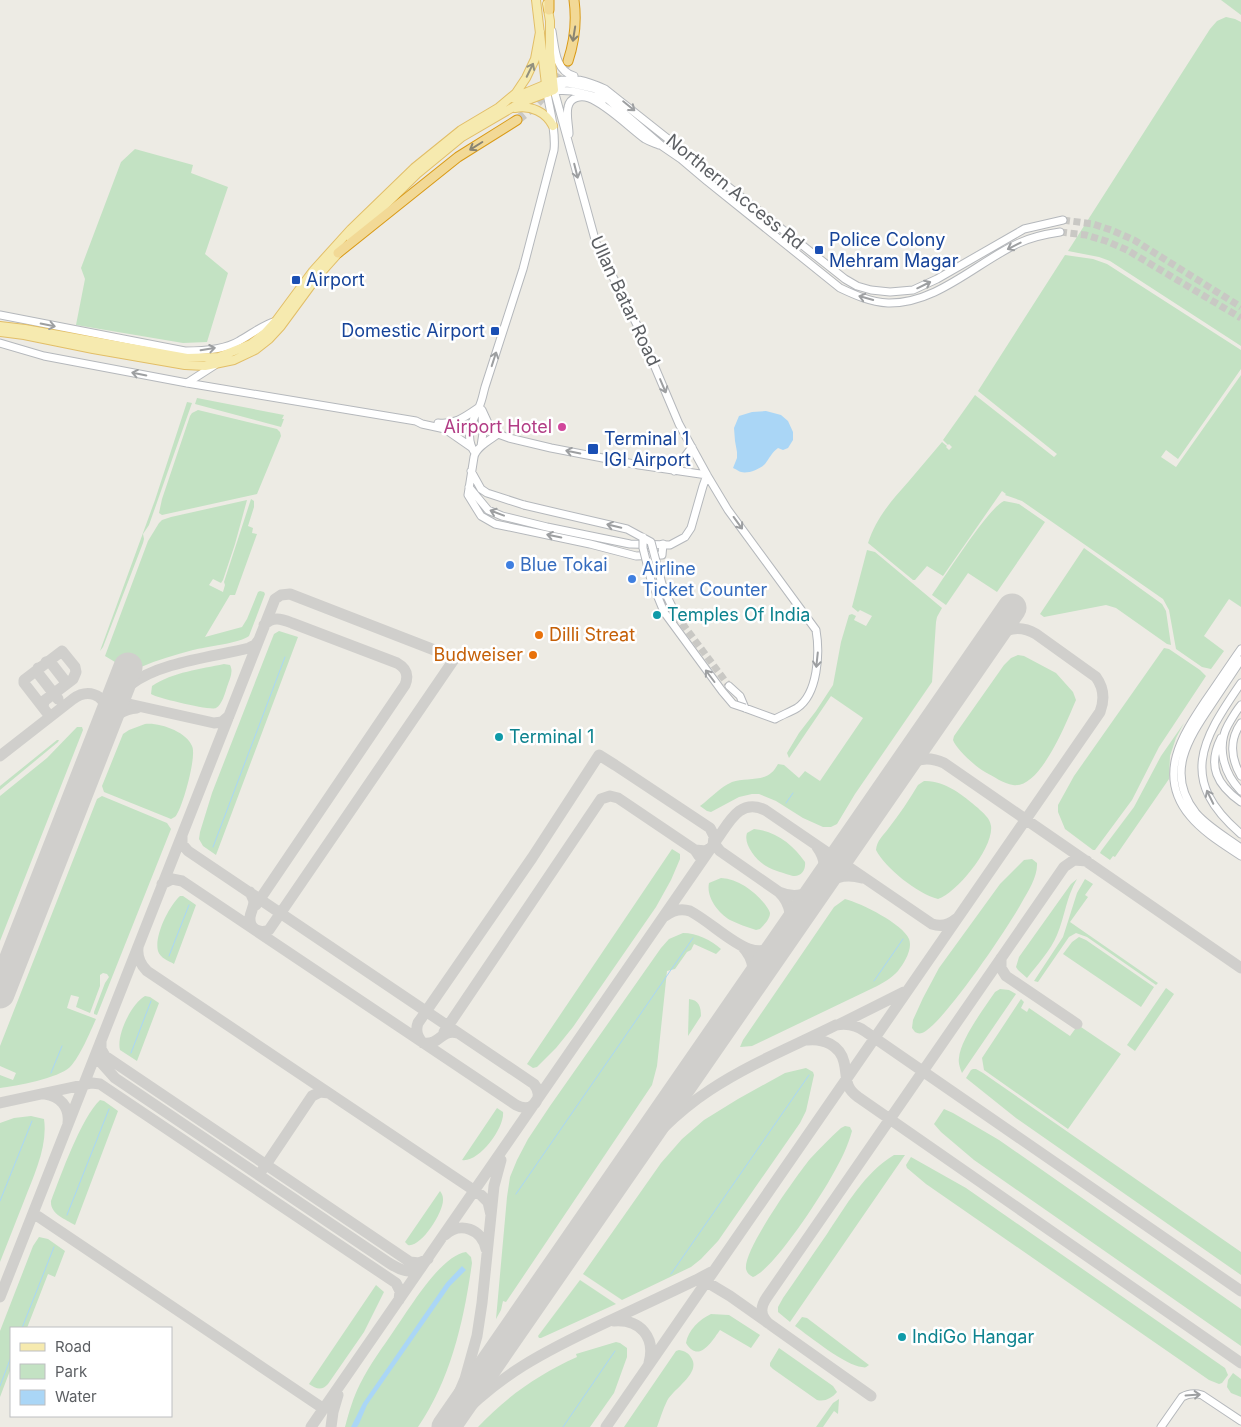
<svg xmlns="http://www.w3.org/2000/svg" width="1241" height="1427" viewBox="0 0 1241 1427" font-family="Inter,sans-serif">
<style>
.green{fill:#c3e2c3}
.water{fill:#aad6f6}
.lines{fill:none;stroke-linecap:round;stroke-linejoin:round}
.stream{stroke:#aad6f6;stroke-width:1}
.taxiway{stroke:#d0cfcc;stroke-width:11}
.runway{stroke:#d0cfcc;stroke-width:29}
.secondary-tunnel{stroke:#c9c8c4;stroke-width:7;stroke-dasharray:7 3.5;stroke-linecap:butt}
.highway-tunnel{stroke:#c9c8c4;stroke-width:9;stroke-dasharray:9 4.5;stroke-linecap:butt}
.secondary-casing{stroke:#b5b8bc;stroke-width:9}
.primary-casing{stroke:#e2be67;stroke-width:10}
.highway-casing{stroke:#d99a17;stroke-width:11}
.secondary{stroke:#fff;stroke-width:7}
.primary{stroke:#f6eaaf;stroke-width:8}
.highway{stroke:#f2d996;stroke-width:9}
.secondary-bridge-casing{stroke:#b5b8bc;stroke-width:9;stroke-linecap:butt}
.secondary-bridge{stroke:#fff;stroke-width:7}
.oneway{stroke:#898472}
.oneway2{stroke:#92907e}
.oneway3{stroke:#9d9fa1}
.transit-dot{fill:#1a4fb4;stroke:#fff;stroke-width:2}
.hotel-dot{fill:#d1479c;stroke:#fff;stroke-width:2}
.shop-dot{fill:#3f7fe0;stroke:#fff;stroke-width:2}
.culture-dot{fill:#0f9aa8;stroke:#fff;stroke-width:2}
.food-dot{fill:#e8710a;stroke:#fff;stroke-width:2}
.labels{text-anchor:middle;stroke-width:5;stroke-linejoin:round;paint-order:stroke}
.street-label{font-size:18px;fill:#5c5f63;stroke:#fff}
.transit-label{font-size:18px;fill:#164399;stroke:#fff;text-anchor:start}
.hotel-label{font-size:18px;fill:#b23c85;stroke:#fff;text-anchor:end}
.shop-label{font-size:18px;fill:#366cbe;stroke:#fff;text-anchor:start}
.culture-label{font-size:18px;fill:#0d838f;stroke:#fff;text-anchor:start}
.food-label{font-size:18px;fill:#c56008;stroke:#fff;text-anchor:start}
</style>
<rect width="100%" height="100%" fill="#edebe4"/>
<path class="green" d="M1221,0h20v15z
M1226,17l9,2 6,3v324l-131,-85 -11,-4 -31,-6 142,-222 7,-8z
M135,149l58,16 -2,8 37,14 -23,67 23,19 -21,69 -24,1 -107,-18 9,-46 -4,-11 40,-106z
M1065,255l28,4 14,5 134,86v19l-63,90 -12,-9 -5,7 15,10 65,-92v232l-12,-8 -25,37 20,15 -13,18 -9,-2 -26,-18 -7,-39 -6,-11 -141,-98 -17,-6 1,-1 -4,-3 -59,85 -16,-10 -12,14h-2l-45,-37c8,-25 24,-43 41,-62 11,-13 22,-26 33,-39l5,4 -1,1 3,3 3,-3 -3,-3 -1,1 -5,-5 32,-45 79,62 3,-3 -79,-63z
M197,398l87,17 -2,4h2l-3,8 -86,-23z
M187,402l5,1 -43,122 -6,9 1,5 -1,4 -40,104 -3,4 55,-151z
M198,410l79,19 3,3 1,4 -24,58 -95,21 -3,-2 3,-14 28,-83 2,-3z
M251,499l3,2v6l-6,19 5,2 -1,5 5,1 -22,61h-5l-25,42 37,-10 5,-8 11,-27 2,-1 4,1 1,2 -16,42c-9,7 -44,11 -56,14 -18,5 -36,10 -52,17l-3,4 -23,-9 -10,-6 43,-115 11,-18 3,-3 9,-3 76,-17 -12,44 -12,36 -2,3 -8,-4 -4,6 14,7 2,-7 -1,-3z
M1004,501l15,3 26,18 -48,70 -29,-19 -22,32 -14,-10c12,-17 57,-88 72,-94z
M1084,548l78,56 4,7 5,34 -4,-1 -51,-36 -10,-3 -62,12 -4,-3z
M867,550l8,2 67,56 -5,9 -1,5 -4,60 -77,112 -18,30 -6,3h-8l-20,-9 -27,-17 -17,-7h-7l-13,3 -28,15 -4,-1 -7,-5c11,-8 20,-19 32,-24 12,-4 31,-1 39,-9 3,-2 5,-6 7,-9l6,1 15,13 6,-7 15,10 43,-63 -32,-22 -42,62 -2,-5 12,-20 17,-22 17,-26 8,-43 8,-27 3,-1 4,2 -2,4 12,6 6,-10 -12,-6 -2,2 -6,-5z
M279,631l19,6 -82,218 -13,-9 -4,-7 1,-7 12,-39 58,-149 4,-10z
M1164,648l5,1 31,21 6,6 -47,71 -27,53 -37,50h-2l-28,-21 -7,-17v-7l16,-29z
M1018,655l6,1 32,17 17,19 3,8c-9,21 -36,90 -63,85 -9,-1 -20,-9 -28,-13 -9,-5 -29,-23 -32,-32l1,-4 50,-71 7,-7z
M224,664l6,1c4,7 -1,15 -3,22 -2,6 -5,18 -11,21 -5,3 -59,-10 -65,-14l1,-8c21,-14 49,-17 72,-22z
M1184,723l-8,15 -6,18 -1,23 -54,78 -2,-1 -3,4 -10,-7 1,-2 33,-44 27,-51z
M145,724c14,-2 42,8 47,22 5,10 -9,59 -15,68 -2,4 -3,3 -6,5l-67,-27 -2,-6 21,-52 6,-4z
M77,727h5l1,3 -83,211v-145l47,-38z
M57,740h2l-1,2 -58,48v-4z
M924,781c20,-1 39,14 54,27 5,5 12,10 13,18 3,21 -34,67 -53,73 -20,-5 -53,-31 -62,-49 1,-10 7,-14 12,-21 11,-14 21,-29 30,-44z
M102,796l65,27 4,6 -74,186 -3,-1v-2l11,-29 4,-6 -2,-3 -4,-1 -3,2v11l-10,27 -14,-6 3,-10 -8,-2 -4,13 29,11c-6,13 -16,38 -26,48 -11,11 -54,19 -70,21v-13l13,5 3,-7 -16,-7v-20l97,-247z
M754,829c22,2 39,16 51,33 1,8 -4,15 -12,14 -9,-3 -19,-5 -27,-10 -10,-6 -23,-22 -19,-33z
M672,849l8,5v5l-9,21 -15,27 -83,120 -17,21 -19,19 -4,1 -6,-4z
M1032,859l5,4c1,13 -9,29 -15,39 -12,23 -80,124 -100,131 -3,1 -5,0 -7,-1l-3,-4 1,-8 10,-22 16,-30 61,-84 24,-24z
M721,878c17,1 32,12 43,25 2,3 5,6 6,10 0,6 -6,12 -10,16l-4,1c-9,-3 -18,-6 -26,-10 -12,-7 -24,-23 -21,-37z
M1077,879c-11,19 -12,37 -20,56 -6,15 -20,30 -30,43l-9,-8 -2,-3 3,-10 52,-73z
M1085,879l8,5 -8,11 3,2 -18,25 88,61 -2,2 -69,-48 -11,-4 -7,4 -31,45 -4,-1 29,-44 14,-44z
M180,896h3l13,9 -22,59c-5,-3 -14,-6 -16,-13 -4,-15 11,-45 22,-55z
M845,899c16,4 58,25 64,40 4,10 -5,24 -11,32 -6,7 -17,13 -25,17l-121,58 -12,1 3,-7 91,-133z
M683,933c14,0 28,7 38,16l-5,5 -22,-10 -3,6 -4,2 -12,17 -8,2 -10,95 -5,19 -146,217 -3,-1 -2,9 -5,9 11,-122 3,-20 7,-17 11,-21 22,-33 111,-158 8,-9z
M1079,937l7,3 68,47 -13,20 -78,-53 9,-12z
M1166,988l8,6 -39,57 -8,-6z
M1000,989l9,1 7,4 -54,79c-2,-5 -4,-10 -3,-15 1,-18 26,-51 36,-66z
M145,996l5,1 9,6 -22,58 -17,-11c-4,-15 12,-47 25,-54z
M689,999c10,1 12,8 12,17l-13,20z
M1021,999l3,3 -3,6 6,4 2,-4 41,28 8,-11 43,29 -53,75 -84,-59 -2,-12z
M806,1068l7,4 1,3 -8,36 -6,12 -82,118 -17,18 -10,8 -69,33 -39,-26 78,-111 21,-24 22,-19 34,-21 47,-26z
M973,1069h3l7,4 258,179v23l-225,-157 -50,-40 5,-8z
M100,1100l4,1 14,10 -43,114c-10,-6 -25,-11 -24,-24 10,-26 30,-83 49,-101z
M497,1108l6,4c2,15 -24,51 -41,48z
M944,1109l9,4 46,27 242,169v37l-267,-186 -33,-28 -7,-8z
M31,1116l13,3c4,27 -10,56 -20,82 -8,20 -16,41 -24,61v-139l14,-5z
M845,1126l5,1 2,4c-4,15 -11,29 -19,43 -12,22 -59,95 -80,103 -4,-2 -6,-4 -7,-8 -3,-19 51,-94 64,-110 10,-11 20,-21 31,-31z
M894,1155h11l-115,167 -12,-10v-5l5,-9c15,-21 29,-43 44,-64 18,-27 38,-62 67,-79z
M911,1157l55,31 259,180 3,7 -6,8 -3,1 -10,-4 -283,-196 -19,-16 -1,-3z
M440,1191c2,3 3,5 3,8 1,13 -22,49 -35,46l-3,-3z
M39,1237l9,2 17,12 -10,26 -7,-3 -21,54h-16v40l-11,29v-66l33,-85z
M466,1252l5,5 1,6c-8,57 -21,116 -54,164h-73c4,-15 8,-29 15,-43 10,-20 23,-37 35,-55 15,-21 45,-73 71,-77z
M580,1280l36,24 -75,34h-2l-1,-2z
M376,1285l8,7 -20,40 -36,52c-6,7 -12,5 -19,0z
M711,1314l18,1 31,20 -9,13 -31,-18c-8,11 -21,34 -34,13 2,-13 14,-24 25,-29z
M802,1317l5,1 62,47c-3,2 -3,3 -7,2 -16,-1 -53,-31 -67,-41z
M616,1342l4,1 7,5v9l-13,36 -24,34h-112c28,-30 61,-53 99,-70l-1,-3z
M779,1348l54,38 4,6c-5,6 -12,10 -20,8l-44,-31 -3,-3v-3z
M679,1350c6,1 10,3 13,9 8,15 -19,30 -25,42 -4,8 -7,18 -10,26h-33l52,-76z
M1233,1373l8,6v18l-10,-4 -4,-6 1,-7z
M839,1399l-1,15 -4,-3 -11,16h-7l17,-24z"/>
<path class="water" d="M766,411l15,4 7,6 5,11v8l-5,8 -5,2 -5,-2c-6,4 -9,11 -13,16 -5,5 -17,10 -24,8 -1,0 -7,-4 -8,-4l4,-10v-6l-2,-11 -1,-13 5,-12 13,-4z
M462,1266l4,4 -16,16 -83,119 -8,19 -2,3h-6l12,-24 83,-120z"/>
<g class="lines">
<path class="stream" d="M786,803l7,-10
M213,847l72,-190
M169,956l20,-51
M874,981l29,-42
M131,1053l20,-52
M51,1073l11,-27
M516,1194l177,-256
M0,1201l32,-80
M67,1215l42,-106
M671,1274l138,-199
M22,1328l32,-81
M0,1386l11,-29
M563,1427l52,-76"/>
<path class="taxiway" d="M46,662l3,-1 2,2 14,18 1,2 -2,2
M38,668l-1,4 21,27
M111,700l103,23 8,-1 7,-6
M43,707l1,-6 29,-22 3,-7 -1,-5 -13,-16 -38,29v3l24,31v4
M113,707c5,-8 10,-16 17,-22 29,-23 83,-28 119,-37l6,-3 3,-4
M106,727c7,-11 17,-18 31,-19
M0,756l73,-57c14,-10 31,-6 34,13 1,6 -1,11 -3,17
M899,771c13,-12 28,-16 45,-8l297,205
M817,847c9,12 9,24 4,38
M162,884l10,-5 10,2 334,224c16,9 29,-7 18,-21l-346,-233 -6,-7v-8
M779,892c35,15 44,-25 83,-14
M256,905l149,-220c4,-10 1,-17 -8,-22l-105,-40c-11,-4 -19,-7 -28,2
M665,916c8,-6 16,-8 25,-5 19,10 41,32 59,38 33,11 56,-32 30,-57l-59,-41 -4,-5 -1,-6
M742,946c13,14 14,28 6,45
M138,948c-1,9 2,16 9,23l334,224 7,7 3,13
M1001,958v10l5,8 71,48
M840,1024l64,-32
M444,1032l157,-233 9,-3 8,2 77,52 4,6
M458,1033c-19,-4 -16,12 -35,10 -6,-6 -8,-12 -5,-20l114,-165 67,-103 16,10 95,63 4,8 -1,10 -7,5 -11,-1
M807,1040c16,-2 33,5 37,22 4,15 -1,24 14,35l383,266
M101,1041v8l4,7 305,206 9,1 9,-4
M98,1059l17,19 274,185c12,7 18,11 32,5
M45,1094c15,2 25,13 23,29
M0,1103l92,-20 8,1 296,199 4,8 -1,9
M263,1169l49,-73 8,-4 9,1
M621,1174c27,-32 54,-61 89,-84 39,-26 84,-44 126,-65 11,-2 21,0 30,7l375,259
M33,1213l291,196
M445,1235c15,-14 37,-6 41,14
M701,1280l9,4 20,12 141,100
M0,1297l275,-698 6,-4 9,-1 165,64 -186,272c-10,4 -20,-1 -19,-13 1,-6 4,-10 4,-16l-4,-9
M614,1321c26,-2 42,16 35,42
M768,1323c-8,-8 -8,-16 -1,-26l297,-430 10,-7 13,1
M311,1427l404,-585c13,-17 24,-45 50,-32l167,114c9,3 17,1 24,-5
M331,1427l2,-15 5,-17
M443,1427l11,-22 11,-26 12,-43 5,-33 12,-117 7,-26
M450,1427c47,-52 95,-76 157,-105 30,-14 60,-28 89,-42l15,-8
M606,1427l494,-715c5,-13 4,-24 -4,-35l-60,-43c-17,-10 -31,-5 -45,5"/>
<path class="runway" d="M0,994l128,-327
M446,1427l566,-819"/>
<path class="secondary-tunnel" d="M1063,220l30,4 18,6 23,10 107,67
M1060,232l26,3 20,6 21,9 114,68
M676,615l53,71"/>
<path class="highway-tunnel" d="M517,120c23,-17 37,-34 51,-59"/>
<defs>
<path id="secondary" d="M552,31c3,17 3,40 22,45
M553,82c20,-6 34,-1 52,7l240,190 12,7 14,4 19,2 23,-2 24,-11 87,-50 39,-9
M554,90l42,153 42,84 41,97 28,51 21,35 88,120c4,23 2,64 -19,78 -7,4 -15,7 -22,11l-30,-11 -5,-12 -11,-10
M554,90l4,-4 8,-3 8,1 22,5 66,57 19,13 26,22 133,107c15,7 30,14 48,15 49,1 89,-41 131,-60 13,-6 27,-9 41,-11
M554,90l18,1 34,8
M569,134c0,-8 -3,-19 -1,-27 2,-10 13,-12 21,-9 17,6 41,30 56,41 5,3 9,4 14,6
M0,315l185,36c17,0 39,-1 54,-10 13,-7 23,-16 37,-20
M0,343l44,13 143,27 229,38 6,3 23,5 26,18
M187,383l28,-18
M482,410l6,13 10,11 11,4 42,10 88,17 68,10
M438,423c16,2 27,-6 40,-15
M498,434c-8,6 -22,13 -24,23l-6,38 13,21 14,8 95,20 46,12 26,-1 1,-11
M481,446l2,-13 -1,-19
M475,453c-11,-16 -3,-31 4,-46 3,-6 4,-13 6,-20l38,-118 31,-119c2,-19 -4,-39 -7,-57
M471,471l10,18 6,4 37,12
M674,471l18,-24
M469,487l19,23 14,6 45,11 83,17 40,1 15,-8 6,-9 12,-42 4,-11
M1241,649c-12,17 -23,34 -35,51 -24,36 -50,75 -16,116 13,16 33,28 51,40
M1241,660c-10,15 -20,30 -30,45 -23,34 -46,69 -15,108 12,14 30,24 45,35
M1241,683c-40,58 -63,97 0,151
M1241,705c-5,6 -9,13 -13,20 -12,22 -4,49 13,66
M1241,723c-12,17 -10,36 0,53
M1221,738c-14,28 -4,47 20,64
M1161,1427l21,-30c7,-4 13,-4 20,-2l39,26"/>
<path id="primary" d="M536,0l11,93
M513,98l36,-15
M515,108c16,-3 31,4 38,18
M351,239l66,-65 45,-37 58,-34 34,-13 -4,-37v-32l-3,-17
M0,326l25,3 162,29 32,-1 32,-13 14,-11 11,-12 37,-50 38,-42 63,-61 47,-38 37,-22 18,-15 10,-15 9,-19 5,-27
M0,332l24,3 69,14 92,16 20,1 29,-6 21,-10 14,-11 12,-13 36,-49 25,-28"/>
<path id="highway" d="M549,10v-10
M568,61c7,-21 9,-39 6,-61
M338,253l120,-96 59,-37"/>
</defs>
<use href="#secondary" class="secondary-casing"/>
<use href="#primary" class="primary-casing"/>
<use href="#highway" class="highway-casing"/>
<use href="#secondary" class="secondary"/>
<use href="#primary" class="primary"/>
<use href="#highway" class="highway"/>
<defs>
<path id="secondary-bridge" d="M524,505l103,24 24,13 12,46 13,27
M643,537v11l8,32 13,32 58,79 11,13 12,4"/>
</defs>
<use href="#secondary-bridge" class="secondary-bridge-casing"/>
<use href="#secondary-bridge" class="secondary-bridge"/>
</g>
<defs><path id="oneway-shaft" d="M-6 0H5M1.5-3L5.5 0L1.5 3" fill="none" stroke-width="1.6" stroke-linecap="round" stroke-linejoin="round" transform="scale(1.25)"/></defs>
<g class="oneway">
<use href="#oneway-shaft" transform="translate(574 34) rotate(99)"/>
<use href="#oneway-shaft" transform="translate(476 146) rotate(148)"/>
</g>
<use class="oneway2" href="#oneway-shaft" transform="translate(530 70) rotate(-64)"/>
<g class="oneway3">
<use href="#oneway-shaft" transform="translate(629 106) rotate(39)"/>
<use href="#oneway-shaft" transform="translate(576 171) rotate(76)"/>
<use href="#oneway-shaft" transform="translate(1014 246) rotate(153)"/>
<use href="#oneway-shaft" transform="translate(924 285) rotate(-26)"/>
<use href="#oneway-shaft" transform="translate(866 298) rotate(-164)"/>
<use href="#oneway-shaft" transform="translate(48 325) rotate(11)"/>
<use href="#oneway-shaft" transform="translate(208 349) rotate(-9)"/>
<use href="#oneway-shaft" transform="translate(494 359) rotate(-72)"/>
<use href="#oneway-shaft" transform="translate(139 374) rotate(-169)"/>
<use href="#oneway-shaft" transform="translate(663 386) rotate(67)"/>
<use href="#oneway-shaft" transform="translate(573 452) rotate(-169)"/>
<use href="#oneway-shaft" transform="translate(497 513) rotate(-159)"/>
<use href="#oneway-shaft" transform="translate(738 523) rotate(54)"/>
<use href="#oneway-shaft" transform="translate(614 526) rotate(-167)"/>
<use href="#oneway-shaft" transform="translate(554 536) rotate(-168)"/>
<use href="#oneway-shaft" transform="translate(817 660) rotate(96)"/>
<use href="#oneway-shaft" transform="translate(710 676) rotate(-127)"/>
<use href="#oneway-shaft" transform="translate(1210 797) rotate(-116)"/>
<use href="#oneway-shaft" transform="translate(1193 1395) rotate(-4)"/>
</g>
<g class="transit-dot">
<rect x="814" y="245" width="10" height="10" rx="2.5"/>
<rect x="291" y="275" width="10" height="10" rx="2.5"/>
<rect x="490" y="326" width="10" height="10" rx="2.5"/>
<rect x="587" y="443" width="12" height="12" rx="2.5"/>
</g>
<circle class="hotel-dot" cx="562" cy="427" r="5"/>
<g class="shop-dot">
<circle cx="510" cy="565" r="5"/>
<circle cx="632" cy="579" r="5"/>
</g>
<g class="culture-dot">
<circle cx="657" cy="615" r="5"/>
<circle cx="499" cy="737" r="5"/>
<circle cx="902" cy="1337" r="5"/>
</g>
<g class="food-dot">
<circle cx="539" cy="635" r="5"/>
<circle cx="533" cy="655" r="5"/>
</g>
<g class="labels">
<g class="street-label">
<text transform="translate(735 192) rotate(39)" y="6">Northern Access Rd</text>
<text transform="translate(625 301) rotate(65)" y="6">Ullan Batar Road</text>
</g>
<g class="transit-label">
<text x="829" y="246">Police Colony<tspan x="829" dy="21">Mehram Magar</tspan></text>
<text x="306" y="286">Airport</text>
<text x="485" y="337" text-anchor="end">Domestic Airport</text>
<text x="604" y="445">Terminal 1<tspan x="604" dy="21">IGI Airport</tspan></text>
</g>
<g class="hotel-label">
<text x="552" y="433">Airport Hotel</text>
</g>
<g class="shop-label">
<text x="520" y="571">Blue Tokai</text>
<text x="642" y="575">Airline<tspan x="642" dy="21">Ticket Counter</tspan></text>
</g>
<g class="culture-label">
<text x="667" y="621">Temples Of India</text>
<text x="509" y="743">Terminal 1</text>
<text x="912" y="1343">IndiGo Hangar</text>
</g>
<g class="food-label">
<text x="549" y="641">Dilli Streat</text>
<text x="523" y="661" text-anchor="end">Budweiser</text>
</g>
</g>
<rect x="10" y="1327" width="162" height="90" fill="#ffffff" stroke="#bebfc1"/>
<rect x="20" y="1343" width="25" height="8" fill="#f6eaaf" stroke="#bebfc1"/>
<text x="55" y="1352" font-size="15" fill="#5c5f63">Road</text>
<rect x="20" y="1364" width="25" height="15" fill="#c3e2c3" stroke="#bebfc1"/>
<text x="55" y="1377" font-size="15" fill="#5c5f63">Park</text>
<rect x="20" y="1390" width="25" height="15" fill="#aad6f6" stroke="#bebfc1"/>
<text x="55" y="1402" font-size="15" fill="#5c5f63">Water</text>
</svg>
